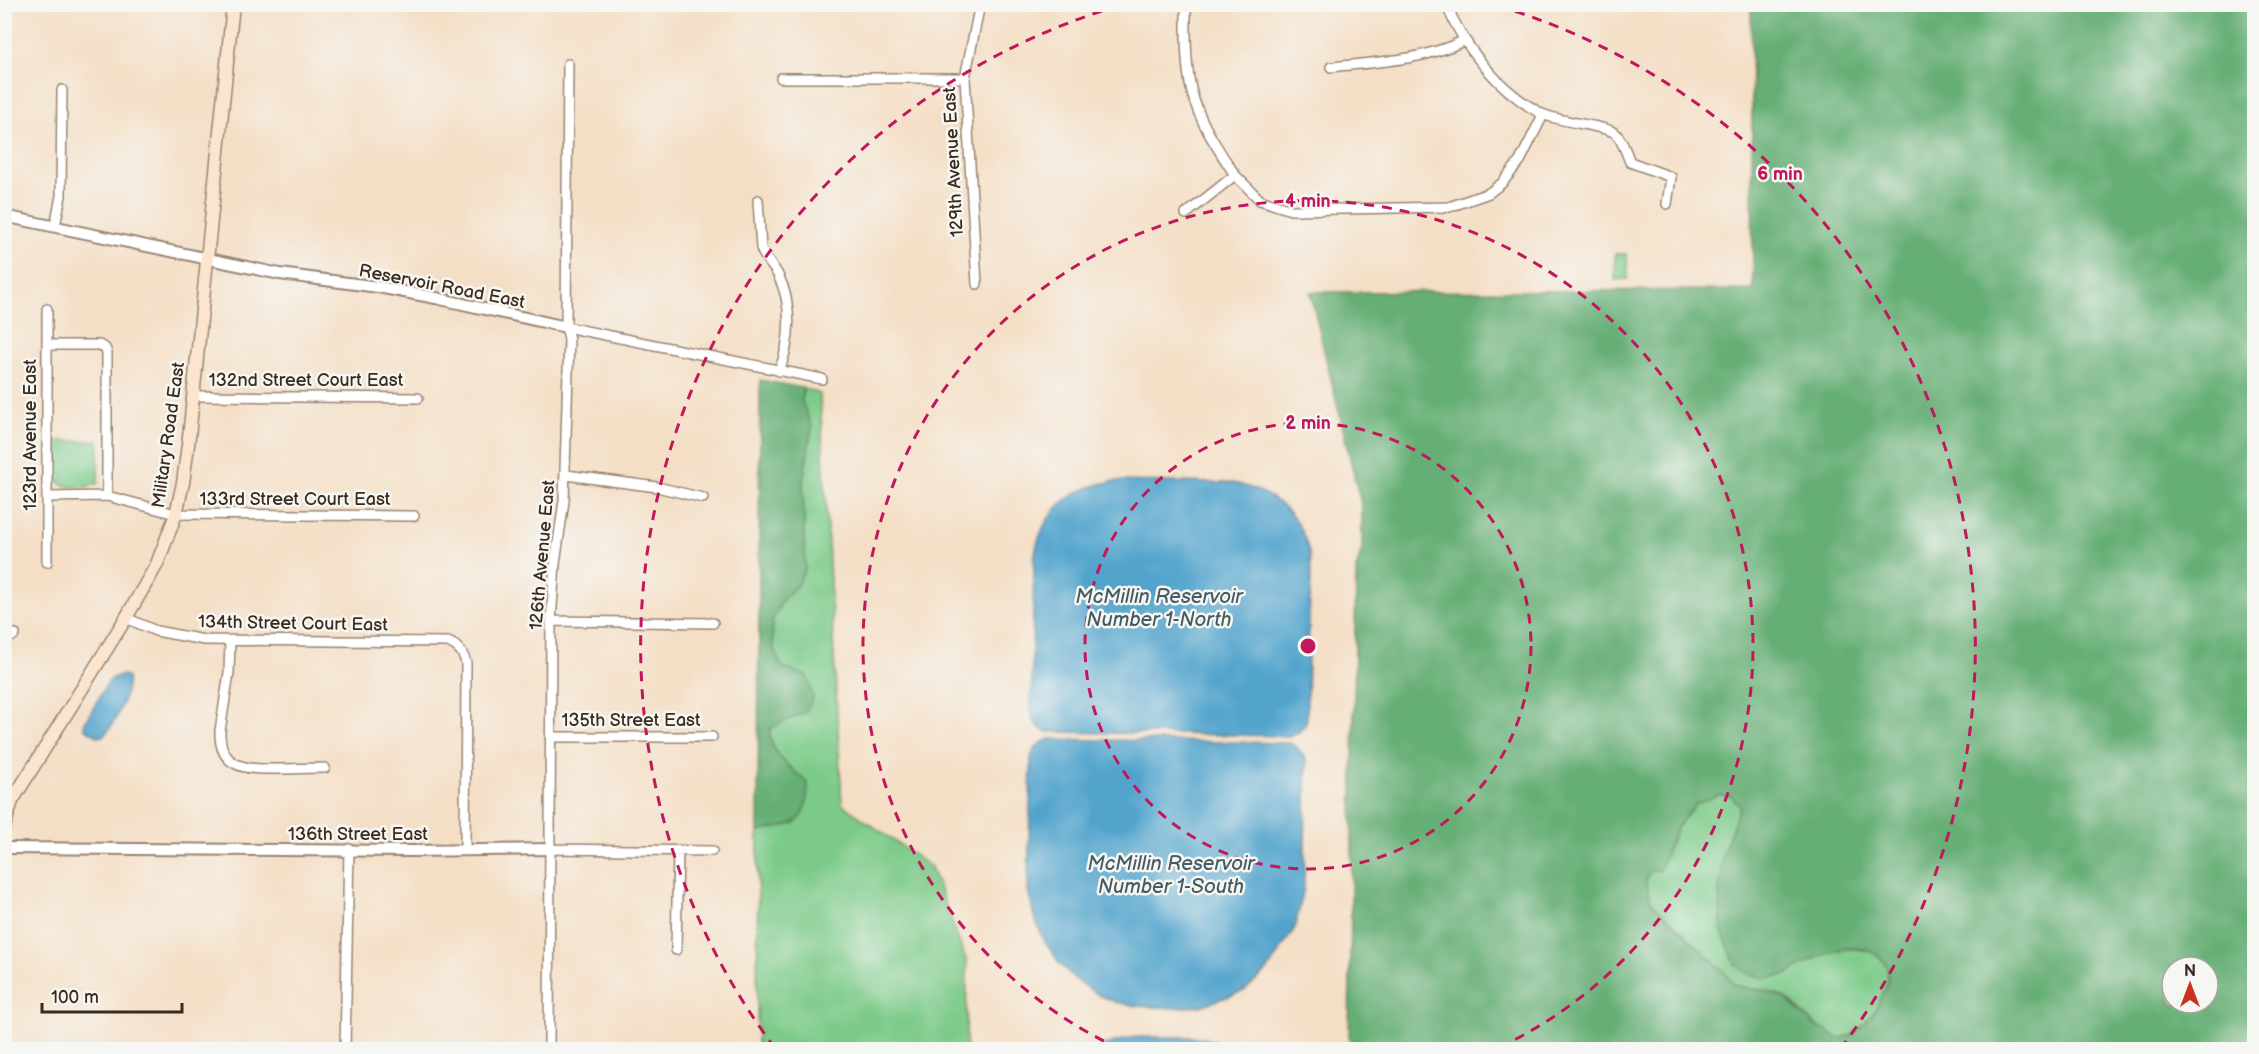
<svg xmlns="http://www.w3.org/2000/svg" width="2259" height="1054" viewBox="0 0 2259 1054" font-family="'Balsamiq Sans',sans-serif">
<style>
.green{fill:#7cca89;stroke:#5c7a54;stroke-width:1.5}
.forest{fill:#65ae75;stroke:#506c4a;stroke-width:1.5;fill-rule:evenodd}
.water{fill:#53a4cd;stroke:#476776;stroke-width:1.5}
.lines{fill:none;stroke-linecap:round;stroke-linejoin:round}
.minor-casing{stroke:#988472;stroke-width:12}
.tertiary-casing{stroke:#988472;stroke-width:14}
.secondary-casing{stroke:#988472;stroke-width:15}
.minor{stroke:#fff;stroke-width:9}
.tertiary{stroke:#fff;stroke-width:10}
.secondary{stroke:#fbe5cf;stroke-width:12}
.ring{fill:none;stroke:#c2185b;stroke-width:3;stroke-dasharray:10 8}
.labels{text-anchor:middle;stroke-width:5;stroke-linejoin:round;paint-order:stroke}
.street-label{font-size:18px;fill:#3b2a1e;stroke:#f6f6f2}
.water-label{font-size:20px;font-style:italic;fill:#455b64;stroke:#f6f6f2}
.centre{fill:#c2185b;stroke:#f6f6f2;stroke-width:3}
.ring-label{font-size:18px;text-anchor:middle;font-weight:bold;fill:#c2185b;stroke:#f6f6f2;stroke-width:5;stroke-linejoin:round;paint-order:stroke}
</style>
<rect width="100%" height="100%" fill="#f6f6f2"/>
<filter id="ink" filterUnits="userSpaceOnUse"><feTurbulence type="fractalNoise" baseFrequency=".0167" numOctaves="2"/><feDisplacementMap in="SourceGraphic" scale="12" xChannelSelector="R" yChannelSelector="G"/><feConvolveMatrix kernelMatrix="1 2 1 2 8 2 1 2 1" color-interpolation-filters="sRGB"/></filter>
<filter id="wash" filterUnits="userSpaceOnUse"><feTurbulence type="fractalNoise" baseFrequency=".008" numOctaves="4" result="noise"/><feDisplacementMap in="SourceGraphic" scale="24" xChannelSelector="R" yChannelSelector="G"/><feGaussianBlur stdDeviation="1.35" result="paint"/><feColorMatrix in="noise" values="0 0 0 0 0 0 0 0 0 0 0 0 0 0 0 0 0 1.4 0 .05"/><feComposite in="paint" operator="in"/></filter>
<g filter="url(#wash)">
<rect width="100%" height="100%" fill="#f4dfc6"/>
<path class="green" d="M1615,254h12l1,25 -13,1z
M803,388l17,6 22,410 89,63 36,95 -1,87 -209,1 1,-218 38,-9 12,-40c-17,-15 -40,-30 -38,-55l13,-7 24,-45 -25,-9 -9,-20 -1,-25 10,-22 15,-15 8,-16 -2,-88 9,-54 -10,-25z
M55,441h44l-1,42c-7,5 -16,4 -24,4 -27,0 -19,-25 -19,-46z
M1717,795l14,1 9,10 -17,48 64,120c11,-6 23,-15 36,-20 23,-9 73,-9 65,28 -4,18 -28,58 -49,56 -4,0 -9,-4 -12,-6 -19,-9 -27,-26 -43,-35 -15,-8 -32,-7 -49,-12l-14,-16 -65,-62 -6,-7 -5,-21 6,-8h8l18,-44 19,-23z"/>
<path class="forest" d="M1751,5h503v1044l-894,1 -11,-12 7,-469 6,-20v-41l-52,-216 443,-2zM1717,795l14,1 9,10 -17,48 -4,38 3,39 13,33 15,11 18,3 19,-4 35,-19 23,-7 21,1 14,8 7,10 1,15 -15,33 -20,20 -14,3 -25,-13 -29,-27 -21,-8h-10l-19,-5 -14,-16 -65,-62 -6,-7 -5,-21 6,-8h8l18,-44 19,-23zM2172,967h36v36h-36z
M760,380l43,8 -1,14 10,25 -9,54 2,88 -8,16 -15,15 -10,22 1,25 9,20 25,9 6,22 -7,14 -36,16c-3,25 21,40 38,55 -1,44 -11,40 -50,49z"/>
<path class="water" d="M1115,481l118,2c40,8 70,32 77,75 3,20 -1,44 -1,65 -1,32 -2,65 -2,97 -4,10 -8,13 -18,16l-240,-4c-10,-2 -14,-7 -18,-17l3,-157c7,-46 36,-71 81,-77z
M123,675l4,1c4,13 -15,59 -28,61l-15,-9v-4l24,-42 6,-5z
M1049,739l241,4 8,5 9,13 -3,127 -9,40 -28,43 -23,20 -43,15 -27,2 -37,-2 -22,-4 -15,-6 -24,-16 -16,-16 -17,-25 -9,-23 -6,-26 3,-133c3,-10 9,-14 18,-18z
M1135,1037h66l38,12h-142l10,-5z"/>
</g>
<g filter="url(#ink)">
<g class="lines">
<defs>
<path id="minor" d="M1186,4c0,29 -1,61 6,89 8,30 26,56 43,82
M1446,4c18,44 53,86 94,109 17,9 67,13 75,20 8,7 11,20 15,29l41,15 -4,27
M1331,67c45,-5 91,-6 132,-26
M781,78h184
M758,200l3,48c3,11 12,17 17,27 15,29 13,67 1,96
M1186,214l49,-39 25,25 31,10 158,-3 40,-14 13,-10 18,-22 23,-46
M55,226l6,-30 1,-106
M977,284l-12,-206 15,-74
M47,309v253
M566,327l256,52
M47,345h52l6,3 2,5v143
M193,396l225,2
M566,475l91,12 46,11
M47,497l60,-1 69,18 238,2
M126,618l30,13 48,9 244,2c10,4 15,10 18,21l-1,187
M551,621l162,2
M230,641l-1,32 -9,58c-1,39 28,38 57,38 16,0 32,-1 48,-1
M4,642l11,-8
M550,737h162
M551,849l161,2
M676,950l2,-100
M345,1050l4,-201
M549,1050l2,-429 4,-57 9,-63 5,-162 -3,-12 2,-263"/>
<path id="tertiary" d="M4,216l276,58 98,13 58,11 130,29
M4,848l408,3 139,-2"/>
<path id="secondary" d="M4,827l8,-26 114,-183 31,-54 19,-50 7,-31 6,-46 44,-433"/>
</defs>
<use href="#minor" class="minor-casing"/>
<use href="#tertiary" class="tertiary-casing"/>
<use href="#secondary" class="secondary-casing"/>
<use href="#minor" class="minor"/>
<use href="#tertiary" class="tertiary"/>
<use href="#secondary" class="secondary"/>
</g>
</g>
<g class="ring">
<circle cx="1308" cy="646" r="223"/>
<path d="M1120 1049A445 445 0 1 1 1496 1049"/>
<path d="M775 1048A668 668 0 0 1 1118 6M1498 6A668 668 0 0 1 1841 1048"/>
</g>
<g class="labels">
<g class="street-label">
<text transform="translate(953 162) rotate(-93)" y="6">129th Avenue East</text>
<text transform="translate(442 286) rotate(11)" y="6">Reservoir Road East</text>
<text x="306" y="386">132nd Street Court East</text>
<text transform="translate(30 435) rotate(-90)" y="6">123rd Avenue East</text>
<text transform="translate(168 435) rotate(-82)" y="6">Military Road East</text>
<text x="295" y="505">133rd Street Court East</text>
<text transform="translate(542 555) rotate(-85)" y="6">126th Avenue East</text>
<text transform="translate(293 623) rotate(1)" y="6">134th Street Court East</text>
<text x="631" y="726">135th Street East</text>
<text x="358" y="840">136th Street East</text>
</g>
<g class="water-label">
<text x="1159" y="603">McMillin Reservoir<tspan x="1159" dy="23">Number 1-North</tspan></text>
<text x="1171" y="870">McMillin Reservoir<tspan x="1171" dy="23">Number 1-South</tspan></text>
</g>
</g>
<circle cx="1308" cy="646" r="9" class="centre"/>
<g class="ring-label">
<text x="1780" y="180">6 min</text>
<text x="1308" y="207">4 min</text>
<text x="1308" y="429">2 min</text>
</g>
<rect width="2259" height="1054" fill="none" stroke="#f6f6f2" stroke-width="24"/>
<g transform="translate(2190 985)"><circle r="28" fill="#f6f6f2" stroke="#aba49d" stroke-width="1.5"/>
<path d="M0-4.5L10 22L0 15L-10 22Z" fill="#c8321e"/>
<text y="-9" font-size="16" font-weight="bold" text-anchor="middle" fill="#3b2a1e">N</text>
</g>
<path d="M42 1003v9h140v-9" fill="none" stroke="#3b2a1e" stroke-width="3"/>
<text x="51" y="1003" font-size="18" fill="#3b2a1e" stroke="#f6f6f2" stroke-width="4.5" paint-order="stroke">100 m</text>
</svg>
